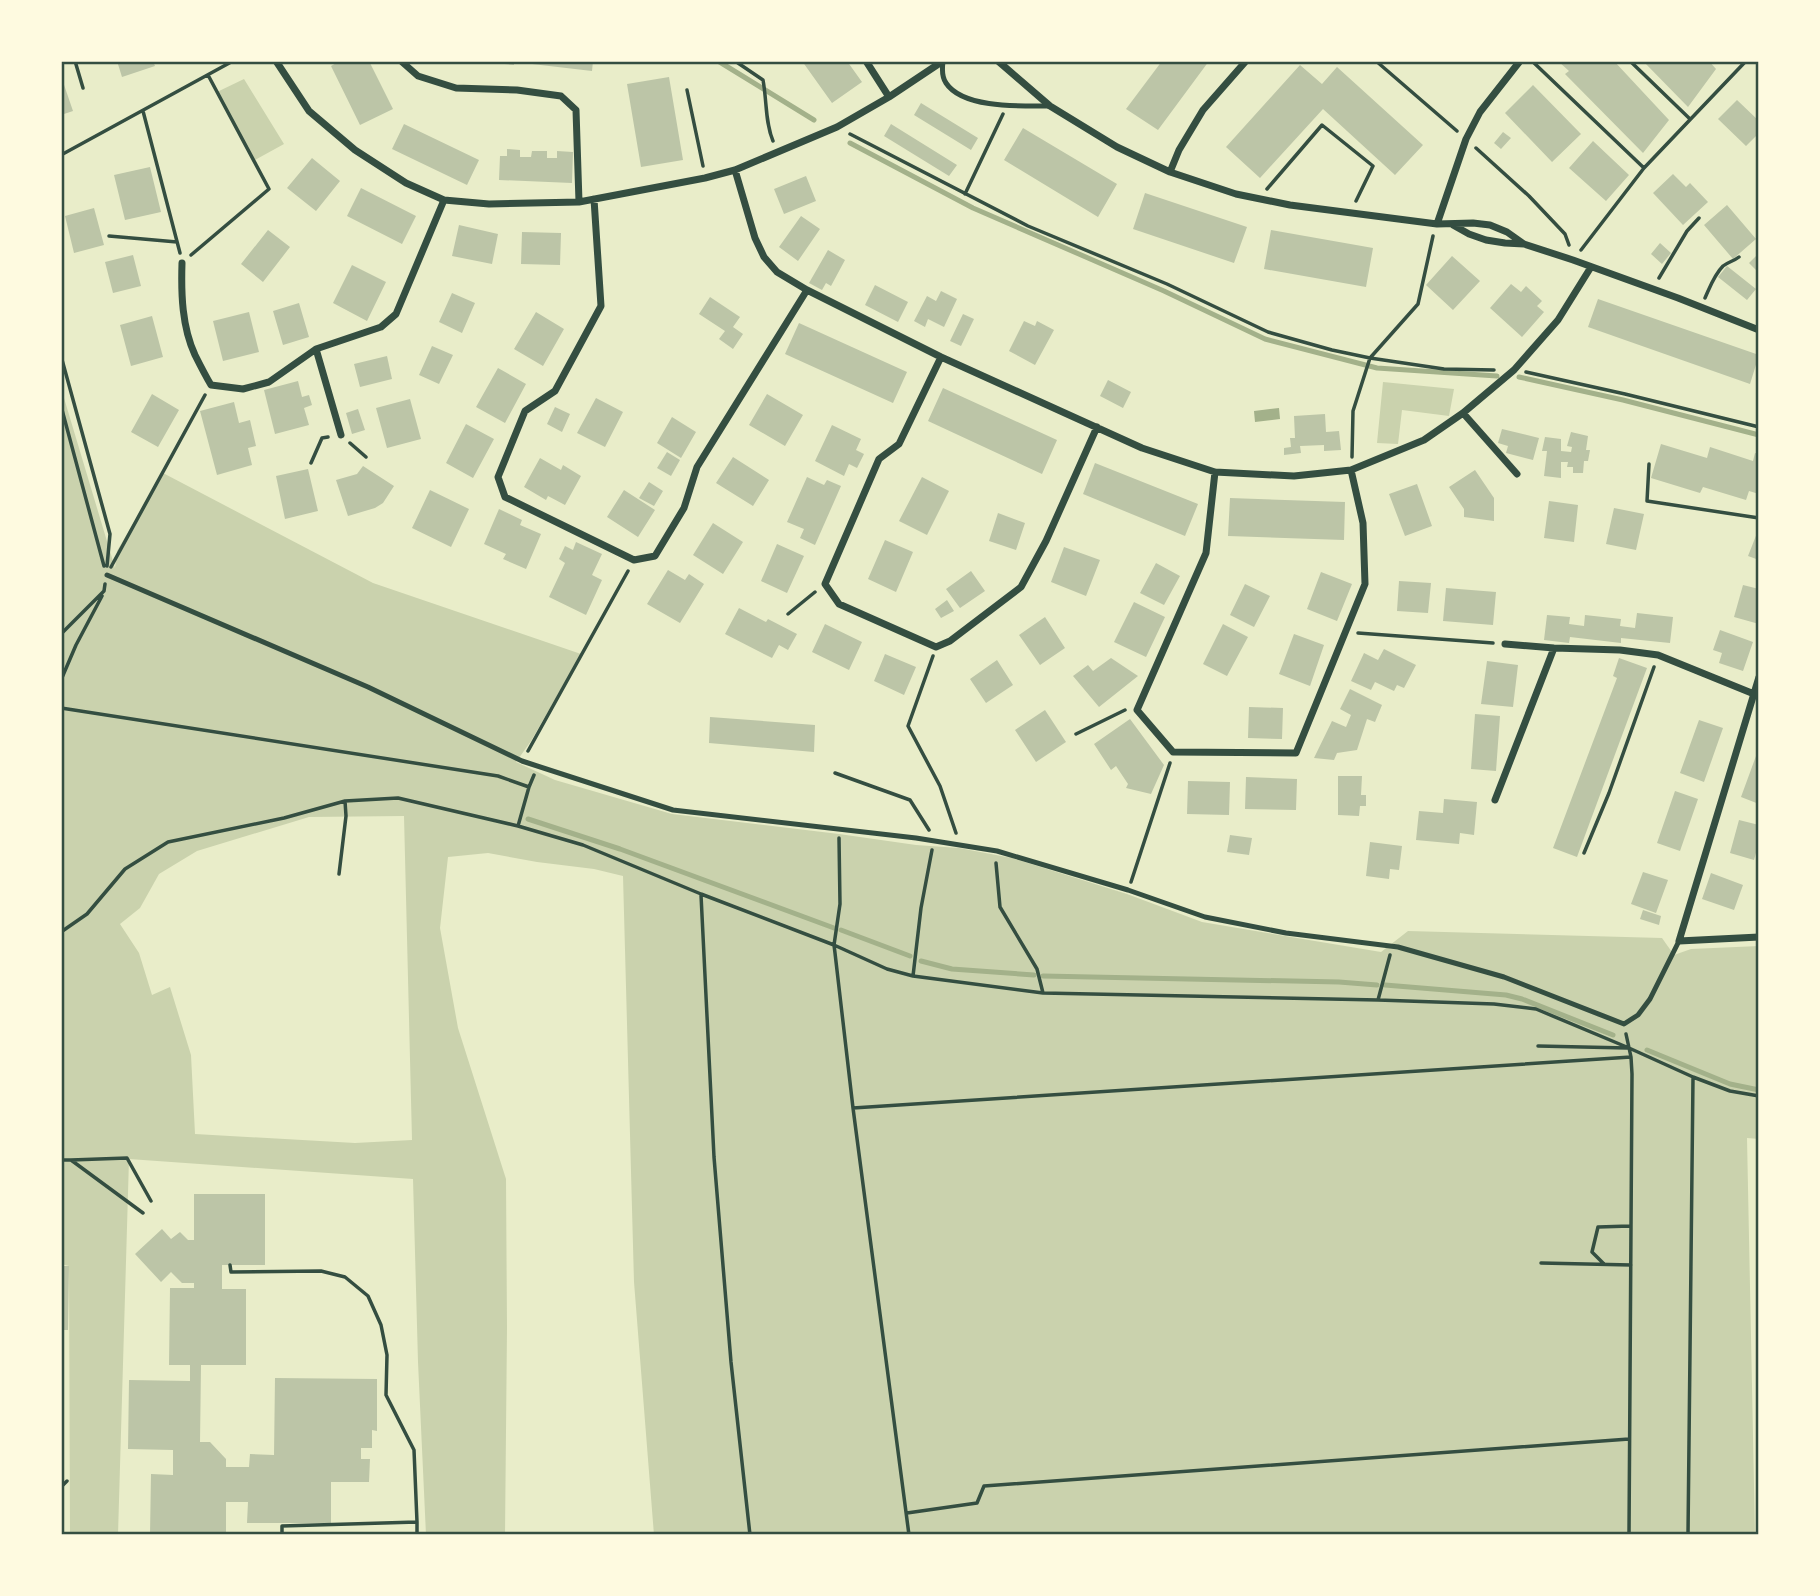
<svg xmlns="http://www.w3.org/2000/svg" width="1820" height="1596" viewBox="0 0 1820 1596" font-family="'DejaVu Sans',sans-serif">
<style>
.green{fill:#cad2ad;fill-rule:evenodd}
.water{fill:#a3b18a}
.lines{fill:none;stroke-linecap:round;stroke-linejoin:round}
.stream{stroke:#a3b18a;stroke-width:5}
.building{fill:#bcc5a7}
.path{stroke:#344e41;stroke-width:3.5}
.service{stroke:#344e41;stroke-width:5}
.minor{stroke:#344e41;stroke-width:7}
.neatline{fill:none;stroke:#344e41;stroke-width:2.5}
</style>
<rect width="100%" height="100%" fill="#e9edc9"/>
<path class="green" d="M244,79l40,65 -31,17 -36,-69z
M1383,382l71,7 -5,27 -47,-6 -4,34 -21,-1z
M61,388l54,180 2,-17 46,-78 210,110 208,71 -50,87 -15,21 39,18 117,34 167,20 77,11 43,3 53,10 115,36 75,28 179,30 27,-21 254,7 12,17 17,-6 68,-3v193l-12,-1 8,397h-1101l-20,-253 -11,-406 -29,-7 -57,-7 -49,-9 -40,4 -8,71 18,100 48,151 1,149 -2,207h-79l-8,-173 -5,-183 -284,-20 -11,376h-48l-1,-269 -8,-2zM404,816l8,324 -57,3 -160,-9 -4,-79 -21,-68 -18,8 -13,-42 -19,-29 20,-16 19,-34 38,-23 112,-34z"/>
<path class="water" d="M1279,408l1,11 -25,3 -1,-11z"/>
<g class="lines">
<path class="stream" d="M718,61l96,59
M850,143l123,65 191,83 101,48 112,29 120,8
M1519,377l104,23 136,35
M528,819l92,30 214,79
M841,930l69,26
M921,961l31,8 82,6
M1043,976l296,6 38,3
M1385,985l121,10 16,4 91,36
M1647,1050l83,34 29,6"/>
</g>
<path class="building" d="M117,61h36l2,5 -33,11z
M340,61h29l24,48 -33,16 -29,-59z
M494,61h20v4l-20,-2z
M532,61h61l-1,10 -60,-7z
M802,61h45l15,21 -30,21z
M1162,61h47l-51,69 -32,-21z
M1558,61h56l55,59 -26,33 -78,-79 4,-3z
M1643,61h66l7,8 -28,38z
M1300,65l22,19 15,-17 86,78 -28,30 -72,-66 -63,69 -34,-31z
M61,76l12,35 -12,4z
M669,77l14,83 -42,7 -14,-83z
M1533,85l48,49 -29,28 -47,-49z
M1737,100l22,21v12l-13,13 -28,-27z
M921,103l57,35 -7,12 -57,-35z
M404,124l75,36 -12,25 -75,-36z
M891,124l66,41 -8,11 -65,-40z
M1023,128l94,56 -19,33 -94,-57z
M1503,132l8,6 -10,11 -7,-6z
M1593,141l36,34 -23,26 -37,-33z
M507,149l13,1v7h11l1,-6h15v7h10v-7l16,1 -1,31 -73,-3 1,-24h7z
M312,158l28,23 -24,30 -29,-23z
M150,167l11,45 -36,8 -11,-45z
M1673,174l13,13 4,-4 18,19 -25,23 -30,-32z
M806,176l10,25 -32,13 -10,-25z
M361,188l55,28 -14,28 -55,-28z
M1145,193l102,34 -13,36 -101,-34z
M1727,205l29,34 -23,20 -29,-34z
M94,208l10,37 -30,8 -9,-37z
M801,216l19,13 -22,32 -19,-14z
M459,225l39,9 -6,30 -40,-8z
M268,230l22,17 -27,35 -22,-18z
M1271,230l102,18 -7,39 -102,-18z
M522,232l39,1 -1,32 -39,-1z
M1660,243l11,10 -9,11 -11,-10z
M828,250l17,10 -14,26 -5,-3 -4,7 -13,-7z
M1759,253v20l-10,-10z
M133,255l8,31 -28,7 -8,-31z
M1452,256l28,25 -27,29 -27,-25z
M352,265l34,17 -19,39 -34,-18z
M1727,266l29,23 -9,11 -29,-23z
M1511,284l10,8 5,-6 16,15 -5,5 7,6 -22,25 -32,-29z
M875,285l33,17 -10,20 -33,-17z
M941,291l16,8 -13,28 -16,-8 -3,8 -11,-6 13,-25 9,5z
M452,293l23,10 -13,30 -23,-11z
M710,297l30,20 -7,10 10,7 -10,15 -14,-10 6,-8 -26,-17z
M1598,299l161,56 -9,29 -162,-57z
M299,303l10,34 -26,8 -10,-34z
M249,312l10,40 -36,9 -10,-40z
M536,312l28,17 -21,37 -29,-17z
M963,314l11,5 -13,27 -11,-5z
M152,316l11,41 -32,9 -11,-41z
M1024,321l11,5 2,-5 17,9 -19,35 -26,-14z
M799,323l108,49 -14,31 -108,-49z
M432,346l21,9 -14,29 -20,-9z
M387,356l5,23 -32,8 -6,-23z
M498,368l28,16 -21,39 -29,-16z
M1108,380l23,12 -8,16 -23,-12z
M298,381l4,16 7,-2 3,10 -8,3 5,17 -34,9 -11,-44z
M943,388l114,52 -15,34 -114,-53z
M152,394l27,16 -21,37 -27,-15z
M767,394l36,21 -18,31 -36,-21z
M596,398l27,14 -18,35 -28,-14z
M410,399l11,40 -34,9 -11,-40z
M234,402l5,21 11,-3 6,26 -8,2 4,17 -35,10 -17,-64z
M555,407l15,7 -8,18 -15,-8z
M358,409l7,21 -13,4 -6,-21z
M1325,414l1,18 13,-1 2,19 -17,1v-6l-24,1 1,7 -17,2v-7l7,-1 -1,-9h5l-1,-22z
M672,417l24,15 -15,26 -24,-15z
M466,424l28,15 -21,39 -27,-15z
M832,425l29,14 -5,11 8,4 -7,14 -8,-4 -5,12 -29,-15z
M1502,429l37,9 -6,22 -27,-7 2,-7 -10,-3z
M1571,432l17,4 -2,14h4l-2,11h-4l-1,12h-10v-6h-6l1,-5h-7v16l-17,-2 3,-25h-5l3,-14 16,2v12l10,1 1,-5 -5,-1z
M1661,444l46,14 3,-11 43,14 2,-8 4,1v40l-10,-3 -3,9 -43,-13 -3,6 -49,-15z
M667,452l13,8 -9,16 -14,-8z
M733,457l36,23 -16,26 -37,-23z
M540,458l21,12 2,-5 18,11 -16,29 -17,-9 -2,4 -22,-13z
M1095,463l103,41 -13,32 -102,-42z
M363,466l31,20 -11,17 -8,5 -27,8 -12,-36 21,-6z
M308,469l10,42 -33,8 -9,-43z
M1475,470l19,28v23l-30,-4v-8l-15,-22z
M807,477l17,8 3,-5 14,6 -26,59 -15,-7 4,-9 -17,-7z
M922,477l27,14 -22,44 -28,-14z
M649,482l14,9 -9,15 -15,-8z
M1417,484l15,42 -27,10 -16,-42z
M430,490l39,19 -18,38 -39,-19z
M624,490l31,20 -17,27 -31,-20z
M1230,498l115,4 -1,38 -116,-4z
M1549,501l29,4 -4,37 -30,-4z
M1614,508l30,6 -8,36 -30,-6z
M499,509l23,11 -2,5 21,9 -15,35 -23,-10 3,-5 -22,-10z
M998,513l27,10 -9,27 -27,-9z
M713,523l30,19 -20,32 -30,-19z
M1759,528v32l-11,-4z
M885,540l28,12 -17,40 -28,-13z
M576,542l26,12 -10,21 10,5 -16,35 -37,-18 16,-34 -6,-4 6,-13 8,4z
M777,544l27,12 -17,37 -26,-12z
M1064,547l36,13 -14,36 -35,-14z
M1156,563l24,13 -16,29 -24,-12z
M668,570l17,10 4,-6 15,10 -24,39 -33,-19z
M971,571l14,20 -25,17 -14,-19z
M1321,572l31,12 -15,37 -30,-12z
M1399,581l32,2 -3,30 -31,-2z
M1245,584l25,12 -16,31 -24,-12z
M1743,585l16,4v35l-25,-7z
M1446,588l50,4 -3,33 -50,-4z
M947,600l7,11 -13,7 -6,-9z
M1134,602l31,15 -19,40 -32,-15z
M739,608l27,14 2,-3 29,15 -9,16 -9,-5 -7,13 -47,-24z
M1637,613l36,4 -3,26 -49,-5v5l-51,-6 -1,6 -25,-3 3,-25 23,2 -1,7 15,2 1,-11 36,4 -1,7 15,2z
M1045,617l20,31 -25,17 -21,-30z
M825,624l37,18 -13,28 -37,-18z
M1223,624l25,13 -21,39 -24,-12z
M1720,630l33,12 -10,29 -24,-8 3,-10 -9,-3z
M1294,634l30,11 -14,41 -31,-12z
M1384,649l32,16 -12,23 -7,-3 -3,6 -19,-9 -4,8 -20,-9 13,-28 14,7z
M885,654l31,13 -12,28 -30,-14z
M1111,658l27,18 -39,31 -26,-31 15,-11 5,6z
M1619,658l28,10 -70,189 -24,-9 64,-170 -4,-2z
M997,660l16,25 -27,18 -16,-24z
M1487,661l31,4 -5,42 -32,-3z
M1350,689l32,16 -7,17 -8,-3 -10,31 -20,3 -3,7 -20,-2 18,-37 14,6 5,-12 -11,-6z
M1249,707l34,1 -1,31 -34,-1z
M1045,710l21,32 -30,20 -21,-32z
M1475,714l25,2 -4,55 -25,-2z
M710,717l105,8 -1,27 -105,-9z
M1130,719l34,46 -13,29 -25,-6 2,-4 -12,-18 -5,4 -17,-26z
M1699,720l24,8 -19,54 -24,-9z
M1756,756l3,1v47l-18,-7z
M1338,776h24l-1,19h5v11h-6l-1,10 -21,-1z
M1246,777l51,2 -1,31 -51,-1z
M1188,781l42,1 -1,33 -42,-1z
M1675,791l23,8 -18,52 -23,-8z
M1444,799l33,3 -3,33 -14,-2 -1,11 -43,-4 3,-29 24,2z
M1739,820l20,5v17l-5,18 -24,-7z
M1230,835l22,3 -3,17 -22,-3z
M1370,842l32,4 -3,24 -9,-1 -1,10 -23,-3z
M1643,872l25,8 -12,33 -25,-9z
M1711,873l32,12 -9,25 -32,-11z
M1643,910l18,6 -2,9 -19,-6z
M194,1194h71v71h-43v24h24v76h-45l-1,77h10l16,17v8h23l1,-13 24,1 1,-77 102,1v52l-5,-1v18h-11v11h9l-1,23h-38v41h-84l1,-21h-22v33h-76l1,-61 22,1v-25l-45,-1 1,-69 61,1v-16h-21l1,-77h24v-5h-12l-11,-11 -10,10 -26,-28 27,-25 9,10 9,-7 8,8h6z
M61,1266h8l-1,64h-7z"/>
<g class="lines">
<path class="path" d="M75,61l8,27
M735,61l28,19c4,21 2,42 10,61
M1376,61l81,70
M1532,61l112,107 -63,82
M1630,61l60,58
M687,90l16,76
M143,111l37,142
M850,134l178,92 139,58 101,48 64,18 38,8 74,11 50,1
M1476,148l53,48 36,38 4,11
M61,155l172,-94
M1644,168l102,-107
M1267,189l55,-64 51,41 -17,35
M965,194l38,-80
M109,236l68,6
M191,255l78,-66 -61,-114
M1659,278l28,-47 12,-13
M1705,298c5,-11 9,-23 18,-32 5,-4 11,-5 16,-9
M61,356l49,178 -3,32
M1526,372l99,22 134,33
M61,406l43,160
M350,443l16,14
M1352,457l1,-46 17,-53 48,-54 15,-68
M311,463l11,-25 6,-1
M1649,464l-2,37 112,17
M111,567l94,-172
M788,614l27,-22
M1358,633l135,10
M61,634l43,-43 1,-7
M933,656l-25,70 32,60 16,47
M61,680l15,-35 26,-49
M61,708l437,68 31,11
M1076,734l49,-24
M528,751l100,-180
M835,773l75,27 19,30
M518,826l11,-39 5,-12
M839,838l1,66 -6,41 1,8 18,155 56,427
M1584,853l25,-60 45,-126
M996,863l4,44 37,62 6,24
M339,874l7,-58 -1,-15
M1131,882l39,-119
M701,895l13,262 17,205 19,173
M61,932l26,-18 38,-45 43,-27 116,-24 61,-17 53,-3 120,28 65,19 118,49 133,51 53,24 26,7 130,17 335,7 116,4 42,5 93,39 64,29 37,14 29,5
M913,976l8,-68 11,-58
M1378,1000l12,-45
M1626,1034l5,23 1,17 -3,461
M1538,1046l89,2
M853,1108l778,-51
M61,1160h10l72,53
M71,1160l56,-2 24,43
M1541,1263l90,2
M1604,1264l-12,-12 6,-25 32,-1
M230,1265l1,7 90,-1 24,6 23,19 13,29 6,30 -1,40 28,55 3,72 -135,4v9
M61,1487l6,-6
M907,1513l70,-10 7,-17 645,-47
M417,1522v13
M1688,1535l5,-457"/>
<path class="service" d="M943,62c-1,7 -1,15 3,21 17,26 77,23 104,23
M107,575l261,112 154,74 151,49 243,28 81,13 131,39 77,27 81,16 112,14 106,30 120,47 14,-9 12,-16 29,-58"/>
<path class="minor" d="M276,61l33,50 46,39 51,33 38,17 45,4 90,-2 126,-24 30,-8 102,-43 52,-30 54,-36
M401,61l17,15 38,12 61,2 44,6 15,14 3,92
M866,61l23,36
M998,61l52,45 67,41 53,25 66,22 54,11 147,19 36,-1 17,2 17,7 17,12
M735,170l20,68 9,19 13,15 30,18 134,67 201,91 73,24 79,4 57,-6 73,-30 39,-27 51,-43 44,-50 33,-53
M1170,172l9,-22 24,-40 43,-49
M594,199l7,107 -46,85 -30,20 -27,66 7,20 129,63 21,-4 29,-48 13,-41 110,-177
M1437,224l29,-85 14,-27 40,-51
M1453,225l16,9 17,6 19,3 19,1 49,16 105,38 81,32
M182,263c-1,31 0,64 13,92 5,10 10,20 16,30l32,4 26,-7 47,-33 65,-22 15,-13 48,-114
M316,349l25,86
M941,357l-42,87 -20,15 -54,125 14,20 97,43 14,-6 71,-54 25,-46 51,-114
M1463,413l54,61
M1215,472l-9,81 -69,157 36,42 123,1 69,-169 -2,-61 -12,-53
M1505,644l49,4 66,2 38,5 101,41
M1759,677l-80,264 80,-4
M1495,800l59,-152"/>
</g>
<rect width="1820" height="1596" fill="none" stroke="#fefae0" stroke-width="126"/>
<rect x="63" y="63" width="1694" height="1470" class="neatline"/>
</svg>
